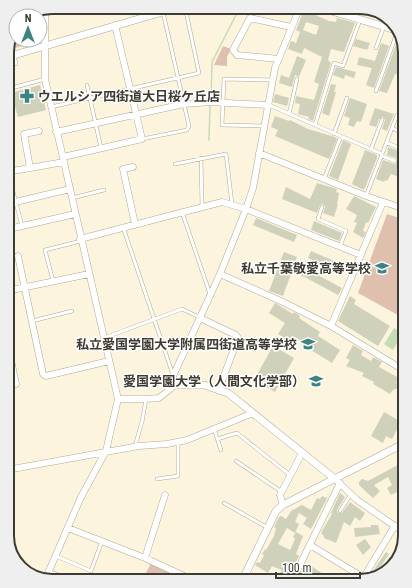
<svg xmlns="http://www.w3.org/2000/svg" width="412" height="588" viewBox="0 0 412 588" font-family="'Roboto Condensed','Noto Sans JP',sans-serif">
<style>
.green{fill:#dfc0af}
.water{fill:#c6dbb6}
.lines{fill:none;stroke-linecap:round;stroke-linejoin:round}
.stream{stroke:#c6dbb6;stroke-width:1.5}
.building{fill:#cfd1ba;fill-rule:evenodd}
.service-casing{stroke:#b1a994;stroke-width:4}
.minor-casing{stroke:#b1a994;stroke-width:7}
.tertiary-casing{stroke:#b1a994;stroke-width:8}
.service{stroke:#fff;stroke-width:3}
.minor{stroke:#fff;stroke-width:6}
.tertiary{stroke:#fff;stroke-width:7}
.labels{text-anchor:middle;stroke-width:3;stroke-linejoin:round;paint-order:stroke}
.poi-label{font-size:13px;font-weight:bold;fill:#3e3b32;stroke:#fff;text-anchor:end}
.rim{fill:none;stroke:#3e3b32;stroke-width:2}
</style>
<rect width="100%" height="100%" fill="#fcf4dd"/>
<path class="green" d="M40,31l1,10 -34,9 7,-14 2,-1v5h24z
M223,46l8,3 -4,8v9l-13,-1z
M387,214l18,6v99l-47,-26z
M151,563l24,12 -2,5 2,1h-33z"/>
<path class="water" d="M394,328l9,5 -10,17 -9,-6z"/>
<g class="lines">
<path class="stream" d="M211,100l1,-38 28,-55
M209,140l1,-36"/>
</g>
<path class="building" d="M304,10l25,11 7,1 1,-4 18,5 -11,29 -13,-3 -3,11 3,3 -18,58 -5,-2 1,-2 -11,-3 2,-10 -5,-1 1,-7 18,4 5,-16 -5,-2 8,-25 -18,-9 -2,6 -14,-5 3,-8 5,2 4,-11 -4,-2zM306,22l13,4 -3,9 -13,-5z
M356,39l14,4 -3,7 -14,-4z
M398,39l4,2 1,6 -2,6 4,1v23l-10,-3 -8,19 -8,-2z
M381,43l8,3 -15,42 -8,-3 6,-17 -15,-3 2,-8 16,4z
M297,56l9,4 -7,17 -4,-2 -3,12 -13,-4 2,-8 8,3z
M336,67l20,5 -2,6 -9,-3 -1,4 -11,-4z
M331,84l5,1 -2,7h2l-7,24 -7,-3z
M40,85l6,25 -28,7 -7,-24z
M275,94l14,4 -2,8 -14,-4z
M350,98l17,6 -6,18 -4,-1 -3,6 -6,-2 2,-7 -6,-2z
M375,108l19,6 -7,17 -5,-2 3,-9 -2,-3 -4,2 -3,8 -7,-2z
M275,116l14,5 1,-1 18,9 27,8 2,2 -8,20 -54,-23 3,-6 -7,-3z
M343,140l8,4 -13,36 -9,-4z
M388,147l17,6 -4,13 4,1v12l-14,-5 -4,7 -2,-1 -1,2 -8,-3 7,-19 12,4 3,-2 -2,-4 -9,-3z
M365,150l12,5v3l-13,32 -12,-6z
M317,183l20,6 -1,3 3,1 -2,11h1l-4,13 -11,-4 2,-6 -2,-3 -3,1 -3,8 -35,-14 4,-12 24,12z
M354,196l22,11 -8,16 -2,-1 -3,9 3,1 -3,6 -10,-6 4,-9 -3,-1 3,-7 -11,-6z
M256,218l41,17 -3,7 -41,-17z
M314,221l28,12 -3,8 -28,-11z
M311,251l23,10 -3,7 -23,-10z
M284,252l13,5 -14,39 -14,-5z
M303,267l39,21 -4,7 -39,-21z
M350,296l6,4 -2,4 36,22 -12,20 -40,-25z
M275,303l18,11 1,-2 6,4 -1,2 21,14 -2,4 22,14 -8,13 -26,-16 2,-2 -13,-8 -3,5 -14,-8 7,-11 -16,-10z
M353,345l10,6 -2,4 10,6 2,-4 9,5 -3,5 20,11 -3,5 4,2 -2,3 -5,2 -3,4 -17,-10 1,-2 -12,-6 2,-3 -18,-7 4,-6 -4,-2z
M273,346l21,12 -19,34 -21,-12z
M384,412l17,10 -9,17 -6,-3 -3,7 -12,-7z
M405,461v27l-14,7 -4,-7 5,-3 -4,-8 -14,8 6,6 -7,7 -14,-13v-3l3,-3 6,2z
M331,491l-20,38 -8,-5 4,-6 -8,-5 -4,9 4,2 -4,9 -8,-5 -9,16 12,6 5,-11 -2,-2 3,-5 7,4 -7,18 3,2 -11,21 -8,-4 2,-3 -10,-4 -4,7 -13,-8 2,-3 3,1 4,-8 -2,-1 3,-5 1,1 8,-14 2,-8 -2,-1 5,-10 2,-1 5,3 5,-8 11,-6 9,5 6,-12 3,1 2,-3 5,2z
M340,493l5,4 -8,13 1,3h4l8,-11 15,11 -5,8 -5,-4 -5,9 -6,-4 -8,21 -12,-5v-2l-3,-3 11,-19 -1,-1z
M371,525h7l2,9 -25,3 -1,-9 17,-1z
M365,539l6,8 -8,8 -7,-10z
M386,552l3,2 -8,12 6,4 -5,5 -6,-2 -3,-2z
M306,563l8,5 21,13h-13l-11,-6 -1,2 -9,-5z"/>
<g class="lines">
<defs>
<path id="service" d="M376,48l8,-22
M14,55l2,9
M87,85l14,63
M7,87l1,2 37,-10
M376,91l22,-61
M269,105l113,49
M51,107l148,-34 -14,-66
M289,114l8,-35
M315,125l19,-62 9,3 17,-46
M263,126l-41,-1 2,-46 48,1
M392,128l13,6
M334,134l13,-36
M142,139l45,-9 2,-4 -26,-114
M387,143l13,5
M371,149l11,-29
M382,156l13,5
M201,158l1,49
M175,164l51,-10 6,50
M8,172l14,54
M324,179l17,-43
M366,196l31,-81 8,3
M72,198l32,-8
M322,207l-4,12 28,12 -6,15
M182,212l28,82
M123,227l50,148
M53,281l-8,-31 36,-9
M32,321l40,-10
M104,338l78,-29 17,8
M214,429l7,21
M217,439l20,-6 53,42
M135,446l7,-24 4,-23
M236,461l46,31
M157,479l21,-3v-34
M224,503l44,25
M340,511l11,-17
M56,556l35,15 11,-30
M296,573l14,8"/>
<path id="minor" d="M45,10v69l73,320 -12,52 -25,46 -36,83
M279,59l-42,-4 -4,-5 17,-32 41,9
M56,132l128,-28 26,-2 57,3
M259,153l107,43 39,13
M63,157l79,-18 -27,-114
M133,167l-10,2 12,55
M30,168l-6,-34 15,-3
M7,172l57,-10
M7,204l63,-15
M9,229l66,-15
M80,239l142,-37 24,7 115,46
M18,256l25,118 3,2 63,-15
M220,274l63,28 48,24 74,45
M7,291l82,-17
M200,318l36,17 2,3 -19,51
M331,326l52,-124
M7,341l9,43
M118,399h28l13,-1 16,-13 -2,-9 47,-102 26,-65 7,-21 22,-120 25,-61
M7,470l132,-24 28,-2 20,-4 66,-27
M337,481l20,19 48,33
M283,505l-3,-10 22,-42
M68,528l77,30 50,23
M310,545l54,33
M145,558l20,-63
M26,571l20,8
M48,573l26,8
M362,580l32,-53
M292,581l48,-98"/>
<path id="tertiary" d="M318,7l81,24
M7,57l173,-50
M175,385h29l24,8 107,86
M242,581l34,-70 7,-6 122,-62"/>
</defs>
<use href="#service" class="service-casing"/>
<use href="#minor" class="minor-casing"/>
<use href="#tertiary" class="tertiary-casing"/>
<use href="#service" class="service"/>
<use href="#minor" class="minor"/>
<use href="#tertiary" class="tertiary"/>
</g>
<defs>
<symbol id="pharmacy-bare" viewBox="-9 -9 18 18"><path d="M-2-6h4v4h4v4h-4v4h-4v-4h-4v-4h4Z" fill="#3c8481" stroke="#fff" stroke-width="2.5" paint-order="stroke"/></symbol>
<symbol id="school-bare" viewBox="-9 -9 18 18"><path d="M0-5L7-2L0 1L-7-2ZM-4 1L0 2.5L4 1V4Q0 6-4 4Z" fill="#3c8481" stroke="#fff" stroke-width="2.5" paint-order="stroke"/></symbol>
<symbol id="university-bare" viewBox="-9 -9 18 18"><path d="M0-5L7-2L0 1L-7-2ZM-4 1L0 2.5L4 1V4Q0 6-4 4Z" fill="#3c8481" stroke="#fff" stroke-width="2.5" paint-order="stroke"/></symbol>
</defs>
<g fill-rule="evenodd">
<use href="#pharmacy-bare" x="17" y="86" width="20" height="20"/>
<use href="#school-bare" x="372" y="258" width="20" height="20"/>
<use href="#school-bare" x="298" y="334" width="20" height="20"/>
<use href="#university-bare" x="306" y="371" width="20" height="20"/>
</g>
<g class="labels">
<g class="poi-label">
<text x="38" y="101" text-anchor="start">ウエルシア四街道大日桜ケ丘店</text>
<text x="371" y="273">私立千葉敬愛高等学校</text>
<text x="297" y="349">私立愛国学園大学附属四街道高等学校</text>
<text x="305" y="386">愛国学園大学（人間文化学部）</text>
</g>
</g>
<path d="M0 0H412V588H0ZM52 14H360A38 38 0 0 1 398 52V536A38 38 0 0 1 360 574H52A38 38 0 0 1 14 536V52A38 38 0 0 1 52 14Z" fill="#f0efef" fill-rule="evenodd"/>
<path class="rim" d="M52 14H360A38 38 0 0 1 398 52V536A38 38 0 0 1 360 574H52A38 38 0 0 1 14 536V52A38 38 0 0 1 52 14Z"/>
<g transform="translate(28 28)"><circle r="19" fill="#ffffff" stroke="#b2b1ad"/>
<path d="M0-3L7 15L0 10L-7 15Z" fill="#3c8481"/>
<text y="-6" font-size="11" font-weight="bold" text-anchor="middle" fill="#3e3b32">N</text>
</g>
<path d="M276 572v6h84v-6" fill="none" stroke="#3e3b32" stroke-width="2"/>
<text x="282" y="572" font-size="12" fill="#3e3b32" stroke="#ffffff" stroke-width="3" paint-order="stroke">100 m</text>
</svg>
